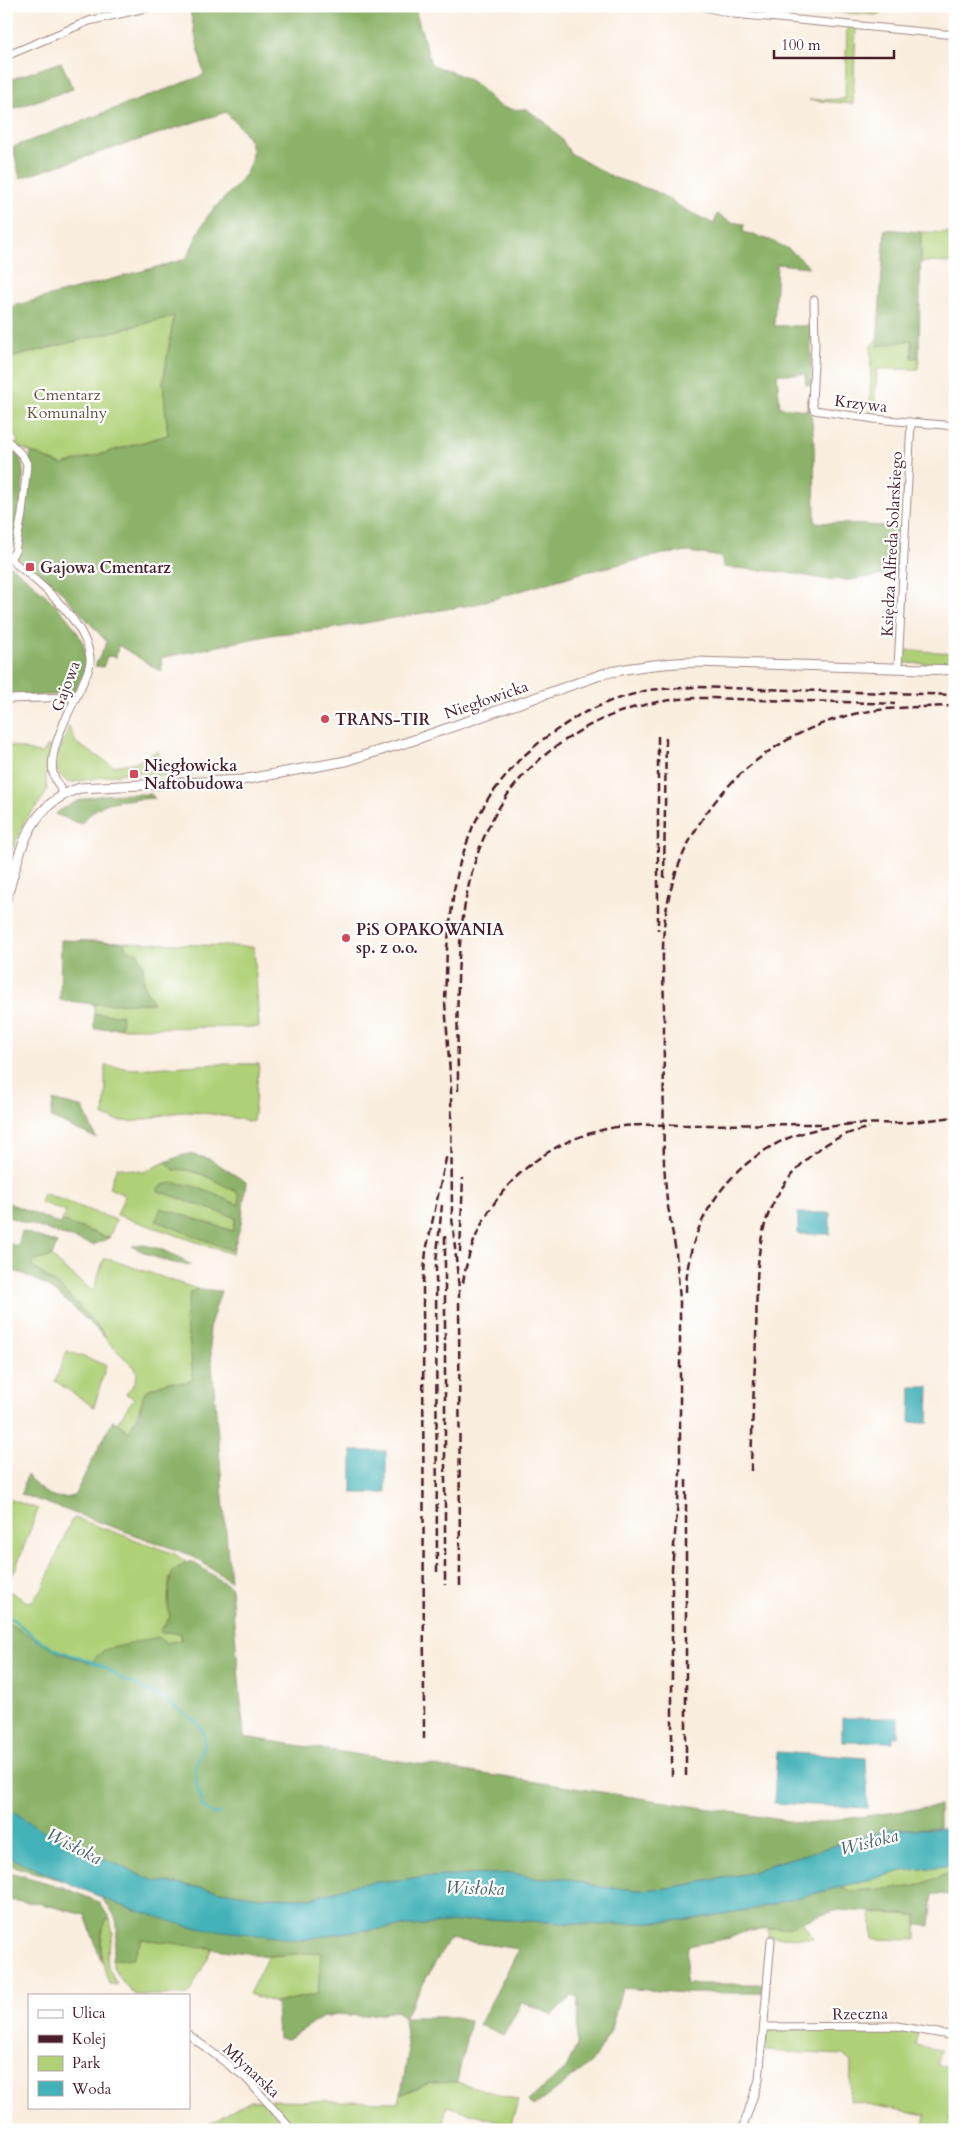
<svg xmlns="http://www.w3.org/2000/svg" width="961" height="2136" viewBox="0 0 961 2136" font-family="Cardo,serif">
<style>
.green{fill:#afd077;stroke:#7c7851}
.forest{fill:#8bb268;stroke:#6a684a}
.water{fill:#42b2b8;stroke:#466872}
.lines{fill:none;stroke-linecap:round;stroke-linejoin:round}
.stream{stroke:#42b2b8;stroke-width:2.5}
.minor-casing{stroke:#a28684;stroke-width:9}
.tertiary-casing{stroke:#a28684;stroke-width:11}
.minor{stroke:#fff;stroke-width:7}
.tertiary{stroke:#fff;stroke-width:9}
.rail{stroke:#4a1f2b;stroke-width:2.5;stroke-dasharray:8 4;stroke-linecap:butt}
.poi-dot{fill:#d1495b;stroke:#fff;stroke-width:2}
.labels{text-anchor:middle;stroke-width:4.5;stroke-linejoin:round;paint-order:stroke}
.park-label{font-size:16px;fill:#685442;stroke:#fff}
.street-label{font-size:16px;fill:#4a1f2b;stroke:#fff}
.poi-label{font-size:16px;font-weight:bold;fill:#4a1f2b;stroke:#fff;text-anchor:start}
.water-label{font-size:18px;font-style:italic;fill:#46616a;stroke:#fff}
</style>
<rect width="100%" height="100%" fill="#fff"/>
<filter id="ink" filterUnits="userSpaceOnUse"><feTurbulence type="fractalNoise" baseFrequency=".02" numOctaves="2"/><feDisplacementMap in="SourceGraphic" scale="10" xChannelSelector="R" yChannelSelector="G"/><feConvolveMatrix kernelMatrix="1 2 1 2 8 2 1 2 1" color-interpolation-filters="sRGB"/></filter>
<filter id="wash" filterUnits="userSpaceOnUse"><feTurbulence type="fractalNoise" baseFrequency=".0096" numOctaves="4" result="noise"/><feDisplacementMap in="SourceGraphic" scale="20" xChannelSelector="R" yChannelSelector="G"/><feGaussianBlur stdDeviation="1.12" result="paint"/><feColorMatrix in="noise" values="0 0 0 0 0 0 0 0 0 0 0 0 0 0 0 0 0 1.4 0 .05"/><feComposite in="paint" operator="in"/></filter>
<g filter="url(#wash)">
<rect width="100%" height="100%" fill="#f9edde"/>
<path class="green" d="M736,6h143l1,9z
M847,26l9,1 -3,77 -44,-4 36,-1z
M921,232l34,1v30l-34,-1z
M174,316l-11,66 5,53 -106,30 -46,-19 2,-6 -12,-13v-68z
M878,338v8l34,-6v17h7l-1,12h-41l-3,48 -4,-1 1,-70z
M903,650l52,3v11l-51,-1z
M69,726l7,17 37,23 24,-4 20,-11 7,12 7,5 3,-3v7l-3,5 -40,-5 -63,11 -11,-11v-14z
M8,745l34,9 7,-9v28l-3,2 1,15 -3,7 -20,25 -16,38h-2v-110z
M123,942l131,5 5,80 -138,1v-13l-27,-1v-10l58,-1 -8,-17 -1,-21 -16,-15z
M218,1064h41l-6,58c-23,-5 -45,-10 -68,-10 -34,1 -48,19 -83,3l2,-2 2,-27 -1,-1v-19l29,3z
M166,1162l8,8c22,-3 46,14 65,23l1,12 -54,-20 -21,9 16,4 55,20 -3,13 -72,-22 -4,12 76,30 -1,3 -115,-39 8,-20 -16,-7 8,-21 27,5z
M43,1193l73,27 -7,18 -47,-17 4,-9 -26,-10z
M52,1256l10,11 31,24 11,-32 8,1 85,29 -7,4 -5,27 5,25 3,34 -8,4 -17,-1 -19,7c-9,14 -12,28 -20,43l-12,-9 17,-25 -8,-4c7,-9 14,-15 9,-26 -9,-10 -22,-19 -30,-30 -19,-26 -47,-55 -74,-72l3,-5z
M67,1351l39,14 -12,42 -39,-26z
M6,1498l32,11 -23,61 -9,18z
M75,1518l100,36 11,8 -17,17 -1,27 2,11 -8,11 5,5 3,-1 11,2v6l-15,3 -8,-5 -68,25 -31,-10 -53,-31v-33l21,13 5,-1 10,-11 29,-69z
M955,1865v7l-42,15 -61,4 -12,-4 63,-16z
M871,1913l46,2 -1,25 -43,-1z
M105,1919h5l3,15 -6,22 1,11 9,18 -8,-1c-9,-27 -10,-37 -4,-65z
M802,1922l12,16 -46,-1v-8l22,-2z
M142,1939l71,9 -25,47h-53c-11,-11 -19,-20 -23,-35l21,-2z
M321,1952l-3,42 -42,9 -27,-9 19,-38z
M771,2029h125l22,3 -3,13 26,5 -4,15 18,2v22l-6,31 6,2v8h-32l3,-15 -76,-14 1,-39 -8,-7 -78,-4 1,-19z
M457,2082l61,18 -7,25 -64,-19 -6,24h-145l-26,-30 129,2 2,-8 29,-11z
M251,2100h12l25,30h-89z"/>
<path class="forest" d="M189,6h225l17,58c13,6 31,10 43,19 21,15 18,29 52,26l19,13 18,19 7,12 42,24 43,14 29,18 30,15 3,-10 13,8 14,2 -1,8c29,8 44,12 66,35l-32,-3 -3,62h37v59h-5l-1,-11h-28l3,33 27,3v-12l2,-1 5,43 1,82 86,5 -2,46 -49,7 -27,-1 -32,-6 -67,-6 -3,-10 -32,-5 -26,2 -85,20 -102,30 -146,25 -54,5 -115,24 1,14 -44,-27 -2,12 -9,-1 -4,11 -8,-1 12,-24 -52,-57 -4,4 -35,-32 15,-105 31,13 106,-30 -5,-53 11,-66 -168,43v-51l180,-49c8,-15 14,-34 25,-47 16,-19 53,-44 37,-74 -5,-9 -15,-18 -22,-26l-206,66 -7,-31 191,-72z
M61,62l12,27 -67,22v-30z
M885,229l36,3 -2,125 -7,1v-18l-35,6z
M6,442c6,7 15,14 16,23 4,16 -5,75 -12,90l-4,-3z
M6,562c26,21 81,62 80,99 -1,11 -8,23 -12,33l-68,3z
M151,794l4,4c-32,3 -52,-2 -74,26l-26,-10c33,-24 58,-19 96,-20z
M61,940l62,2 4,8 11,3 5,12 1,21 9,17 -59,1 -34,-4z
M94,1014l28,1 -1,13 -27,1z
M53,1100l30,8 13,30 -45,-20z
M189,1154l21,5 36,23 -5,42 -8,27 -77,-30 5,-13 72,23 3,-13 -78,-27 1,-4c22,-13 59,10 80,18v-12c-20,-9 -44,-27 -65,-23l-8,-8 14,-6z
M6,1202l54,22 2,-3 47,17 -16,7 -85,-28 -2,4z
M22,1231l35,12 -5,13 -18,5 -3,5 32,24 37,39 6,9c-32,-29 -56,-59 -100,-69v-26l12,3z
M144,1245l17,4 31,16c-21,0 -42,-9 -60,-19z
M197,1289l24,2 -12,37 21,253 -39,-26 -170,-61 6,-19c12,16 27,27 47,21l39,-76 16,12 10,-18 5,-21 5,-4 19,-7 17,1 8,-4 -3,-34 -5,-25 5,-27z
M191,1561l40,26 13,150 564,87 131,-18v22l-48,1 -116,34 -25,10 -82,15 -29,2 -38,-3 -39,-9 -23,1 -26,-6 -87,4 -68,7 -45,14 -54,-1 -108,-17 -111,-51 -34,-22v-185l53,31 31,10 14,-13 53,-13 9,6 15,-3v-6l-11,-2 -6,2 -4,-2 10,-15c-3,-15 -2,-33 3,-47z
M6,1855l13,7 48,20 -61,-18z
M6,1871l59,17 34,14 11,17 -5,1 -4,16v24l-16,-45 -47,-12 -32,-3z
M950,1873l5,3v19l-22,-1 -3,32 -13,-1v-10l-78,-5 -22,6 -27,11 -42,3 -18,8 -42,8 -3,38h78l-1,9h-77l-63,-5 -12,44 -19,31 -58,44 -5,-6 38,-32 11,-24 1,-48 -6,-1 -19,19 -31,-13 -18,33 -25,-10 40,-76 -70,-10 -45,78h52l14,4 -13,61 -27,1 -29,11 7,-40 -4,-37 -8,-6 -35,5 -24,-2 -14,3 -35,22 -10,-1 -2,-35 42,-9 3,-42 -53,4 -126,-17 -9,19 -21,2c5,-31 13,-38 -13,-64l18,8 185,36 44,-8 142,-13 114,6 85,-5 66,-11 87,-22 12,4 61,-4z"/>
<path class="water" d="M798,1213h32v21h-32z
M911,1387h18l-1,36 -18,-1z
M352,1451h34v42h-34z
M842,1718h56v18h-5v6h-51z
M777,1752l89,6 2,50 -94,-5z
M6,1807l34,22 111,51 108,17 54,1 45,-14 68,-7 87,-4 26,6 23,-1 39,9 38,3 29,-2 82,-15 25,-10 116,-34h64v36l-52,6 -150,38 -66,11 -85,5 -114,-6 -142,13 -44,8 -113,-13 -72,-23 -98,-42 -13,-7z"/>
<g class="lines">
<path class="stream" d="M6,1614l33,26 15,9 49,17 22,15 14,5 25,13 31,22 7,8 3,13 -9,24v14l6,26 11,8 8,-1"/>
</g>
</g>
<g filter="url(#ink)">
<g class="lines">
<defs>
<path id="minor" d="M701,6l33,8 221,21
M6,56l83,-35 65,-15
M814,300l1,45 -3,57 2,8 60,9 81,7
M6,439l17,17 4,8 -5,50 -7,37 -5,8
M6,556c29,23 80,63 84,102 1,10 -5,19 -9,29 -10,21 -33,62 -28,86 2,7 7,14 10,21
M898,667l13,-245
M6,699l70,-2
M765,2027l132,-1 58,10
M189,2035l57,43 46,52
M742,2130l17,-50 12,-140"/>
<path id="tertiary" d="M6,900c14,-48 21,-95 74,-112l162,-8 104,-19 65,-20 195,-68c30,-7 59,-10 90,-11l259,8"/>
</defs>
<use href="#minor" class="minor-casing"/>
<use href="#tertiary" class="tertiary-casing"/>
<use href="#minor" class="minor"/>
<use href="#tertiary" class="tertiary"/>
<path class="rail" d="M658,736v194
M664,878l2,-143
M458,1091c0,-124 -14,-268 103,-348 34,-24 70,-38 111,-43 29,-4 58,-1 87,0 45,1 90,2 136,4
M846,1124l57,-1 52,-6
M445,1236v349
M460,1252l3,-74
M463,1283c11,-75 64,-135 139,-153 27,-7 55,-5 83,-5 45,0 91,-1 136,-1
M686,1292c0,-66 40,-126 100,-153 21,-9 44,-13 67,-15
M751,1471c1,-44 3,-89 5,-133 2,-68 -6,-126 49,-177 17,-17 40,-29 64,-33
M437,1572l-1,-309 6,-58
M460,1586l-1,-297 -7,-72 -1,-129 -6,-86 2,-54 7,-58 6,-28 13,-36 16,-29 30,-37 23,-20 37,-25 34,-15 35,-10 48,-3 259,8
M424,1739l-1,-456 3,-32 21,-97
M672,1776v-207l8,-92v-177l-4,-48 -9,-51 -3,-37c-1,-49 0,-98 0,-148 0,-32 -3,-66 1,-98 14,-98 85,-176 181,-202 34,-9 73,-9 109,-10
M686,1776v-299"/>
</g>
</g>
<g class="poi-dot">
<rect x="25" y="562" width="10" height="10" rx="2.5"/>
<circle cx="325" cy="719" r="5"/>
<rect x="129" y="769" width="10" height="10" rx="2.5"/>
<circle cx="346" cy="938" r="5"/>
</g>
<g class="labels">
<g class="park-label">
<text x="67" y="400">Cmentarz<tspan x="67" dy="18">Komunalny</tspan></text>
</g>
<g class="street-label">
<text transform="translate(861 403) rotate(7)" y="6">Krzywa</text>
<text transform="translate(891 544) rotate(-87)" y="6">Księdza Alfreda Solarskiego</text>
<text transform="translate(65 686) rotate(-69)" y="6">Gajowa</text>
<text transform="translate(486 699) rotate(-19)" y="6">Niegłowicka</text>
<text transform="translate(860 2013) rotate(-1)" y="6">Rzeczna</text>
<text transform="translate(252 2070) rotate(43)" y="6">Młynarska</text>
</g>
<g class="poi-label">
<text x="40" y="573">Gajowa Cmentarz</text>
<text x="335" y="725">TRANS-TIR</text>
<text x="144" y="771">Niegłowicka<tspan x="144" dy="18">Naftobudowa</tspan></text>
<text x="356" y="935">PiS OPAKOWANIA<tspan x="356" dy="18">sp. z o.o.</tspan></text>
</g>
<g class="water-label">
<text transform="translate(869 1842) rotate(-14)" y="6">Wisłoka</text>
<text transform="translate(74 1846) rotate(27)" y="6">Wisłoka</text>
<text transform="translate(475 1888) rotate(2)" y="6">Wisłoka</text>
</g>
</g>
<rect width="961" height="2136" fill="none" stroke="#fff" stroke-width="25"/>
<rect x="28" y="1994" width="162" height="115" fill="#ffffff" stroke="#b7a5aa"/>
<rect x="38" y="2010" width="25" height="8" fill="#ffffff" stroke="#b7a5aa"/>
<text x="72" y="2018" font-size="15" fill="#4a1f2b">Ulica</text>
<rect x="38" y="2035" width="25" height="8" fill="#4a1f2b" stroke="#b7a5aa"/>
<text x="72" y="2044" font-size="15" fill="#4a1f2b">Kolej</text>
<rect x="38" y="2056" width="25" height="15" fill="#afd077" stroke="#b7a5aa"/>
<text x="72" y="2068" font-size="15" fill="#4a1f2b">Park</text>
<rect x="38" y="2081" width="25" height="15" fill="#42b2b8" stroke="#b7a5aa"/>
<text x="72" y="2094" font-size="15" fill="#4a1f2b">Woda</text>
<path d="M774 50v8h120v-8" fill="none" stroke="#4a1f2b" stroke-width="2.5"/>
<text x="781" y="50" font-size="15" fill="#4a1f2b" stroke="#ffffff" stroke-width="4" paint-order="stroke">100 m</text>
</svg>
